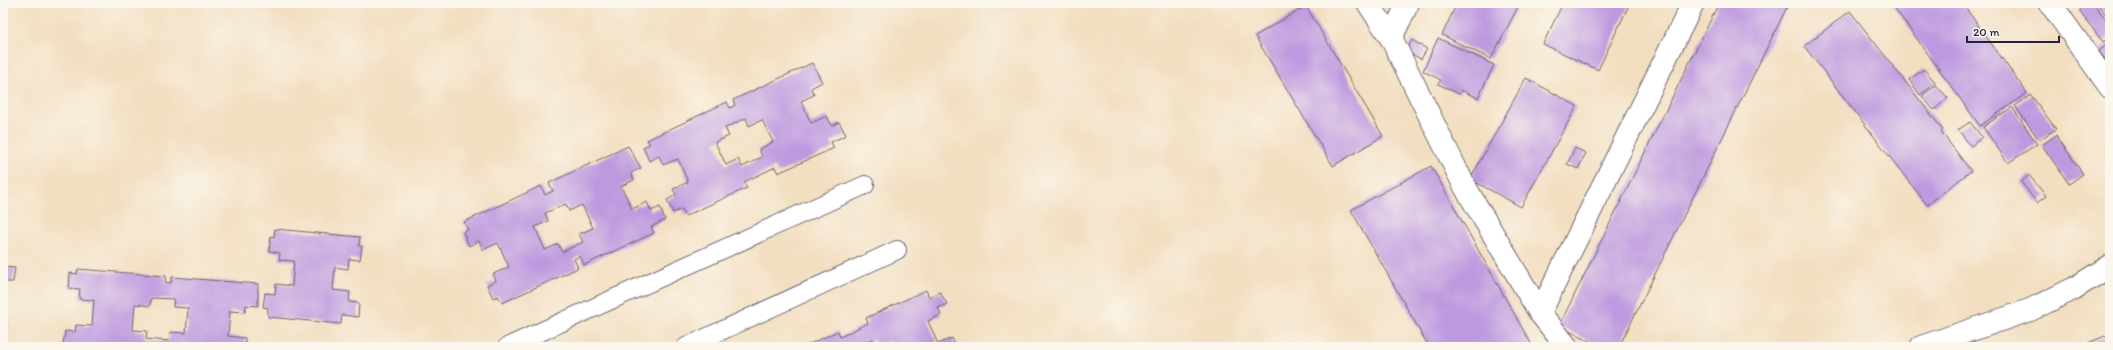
<svg xmlns="http://www.w3.org/2000/svg" width="2113" height="350" viewBox="0 0 2113 350" font-family="Itim,sans-serif">
<style>
.building{fill:#bd9adf;fill-rule:evenodd}
.lines{fill:none;stroke-linecap:round;stroke-linejoin:round}
.service-casing{stroke:#6b646a;stroke-width:20}
.minor-casing{stroke:#6b646a;stroke-width:24}
.service{stroke:#fff;stroke-width:18}
.minor{stroke:#fff;stroke-width:22}
</style>
<rect width="100%" height="100%" fill="#fbf7ec"/>
<filter id="ink" filterUnits="userSpaceOnUse"><feTurbulence type="fractalNoise" baseFrequency=".025" numOctaves="2"/><feDisplacementMap in="SourceGraphic" scale="8" xChannelSelector="R" yChannelSelector="G"/><feConvolveMatrix kernelMatrix="1 2 1 2 8 2 1 2 1" color-interpolation-filters="sRGB"/></filter>
<filter id="wash" filterUnits="userSpaceOnUse"><feTurbulence type="fractalNoise" baseFrequency=".012" numOctaves="4" result="noise"/><feDisplacementMap in="SourceGraphic" scale="16" xChannelSelector="R" yChannelSelector="G"/><feGaussianBlur stdDeviation="0.9" result="paint"/><feColorMatrix in="noise" values="0 0 0 0 0 0 0 0 0 0 0 0 0 0 0 0 0 1.4 0 .05"/><feComposite in="paint" operator="in"/></filter>
<g filter="url(#wash)">
<rect width="100%" height="100%" fill="#f2dec0"/>
<g id="blocks">
<path class="building" d="M1457,3h63l-29,56 -49,-24z
M1563,3h67l-32,67 -55,-26z
M1719,3h70l-170,344h-18l-42,-21z
M1891,3h71l65,90 -47,33z
M2089,3h4l17,21v13l-7,5 -24,-31z
M2097,3h13v17z
M1306,6l77,130 -50,30 -78,-130z
M1850,11l93,119 -2,2 30,39 -44,34 -123,-159z
M1438,38l56,27 -16,33 -17,-8 -2,4 -21,-10 3,-4 -18,-9z
M1412,40l15,9 -6,10 -15,-8z
M2110,43v23l-11,-15z
M812,63l10,19 -11,6 3,7 -13,6 10,22 16,-7 5,10 7,-4 7,13 -15,7 3,6 -56,25 -3,-6 -31,15 3,6 -62,28 -3,-7 -9,4 -6,-13 9,-5 -3,-6 15,-7 -10,-23 -15,6 -4,-9 -10,5 -6,-14 7,-3 -3,-4 80,-38 3,6 5,-3 -2,-5zM746,118l3,8 13,-6 11,22 -14,7 3,8 -20,10 -4,-8 -12,6 -11,-23 14,-6 -4,-8z
M1924,69l12,14 -16,12 -11,-15z
M1526,78l51,28 -56,101 -51,-28z
M1936,85l12,13 -14,12 -12,-14z
M2031,95l25,34 -17,11 -24,-34z
M2012,107l25,37 -29,19 -25,-36z
M1970,122l12,15 -11,9 -13,-16z
M2056,135l27,39 -14,10 -27,-39z
M628,146l13,22 -10,5 3,7 -13,6 11,23 15,-7 4,9 9,-4 5,13 -14,7 3,6 -70,32 -4,-9 -6,3 4,9 -76,35 -4,-7 -5,2 -6,-13 9,-4 -3,-7 16,-7 -11,-24 -15,7 -4,-9 -10,5 -6,-14 5,-2 -4,-8 77,-36 4,9 8,-4 -4,-8zM566,204l3,7 13,-6 11,23 -14,6 4,8 -21,10 -4,-8 -13,6 -10,-23 13,-6 -3,-8z
M1575,148l11,5 -8,16 -11,-5z
M1431,166l90,160 12,21h-104l-78,-137z
M2029,175l17,21 -9,7 -16,-21z
M275,229l85,8 -1,9h3l-2,14 -11,-1 -1,10 -13,-2 -2,23 17,2 -1,10 10,1 -1,14 -16,-2 -1,9 -73,-7v-9l-5,-1 2,-14 10,1 1,-10 16,2 2,-25 -15,-1 1,-7 -11,-2 2,-15 3,1z
M3,267l12,1 -2,14h-10z
M78,269l88,7 -1,6 6,1 1,-6 86,7v22l-12,-1 -1,7 -15,-1 -2,25 17,2v9h-172l-10,-2 2,-14 10,1 1,-7 16,1 2,-26 -15,-1 1,-10 -11,-1 1,-15 7,1zM151,298l23,1 -1,8 15,1 -2,25 -16,-1 -1,9 -23,-2 1,-8 -14,-1 2,-26 15,2z
M926,290l3,7 11,-5 7,12 -9,4 3,7 -13,6 10,23 14,-6 4,9h-65l-3,-6 -12,6 -3,-8 -17,8h-53l35,-16 2,6 28,-14 -2,-5z
M3,322h4l-1,16h-3z
M2110,334v13h-32z"/>
</g>
</g>
<g filter="url(#ink)">
<use href="#blocks" fill-opacity="0" stroke="#6b646a" stroke-width="1"/>
<g class="lines">
<defs>
<path id="service" d="M507,347l358,-162
M686,347l211,-97"/>
<path id="minor" d="M1368,3l23,35 74,149 75,126 27,34
M2050,3l60,84
M1391,38l17,-35
M1540,313l153,-310
M1921,347l109,-37 43,-21 37,-23"/>
</defs>
<use href="#service" class="service-casing"/>
<use href="#minor" class="minor-casing"/>
<use href="#service" class="service"/>
<use href="#minor" class="minor"/>
</g>
</g>
<rect width="2113" height="350" fill="none" stroke="#fbf7ec" stroke-width="16"/>
<path d="M1967 36v6h92v-6" fill="none" stroke="#22223b" stroke-width="2"/>
<text x="1973" y="36" font-size="12" fill="#22223b" stroke="#fbf7ec" stroke-width="3" paint-order="stroke">20 m</text>
</svg>
